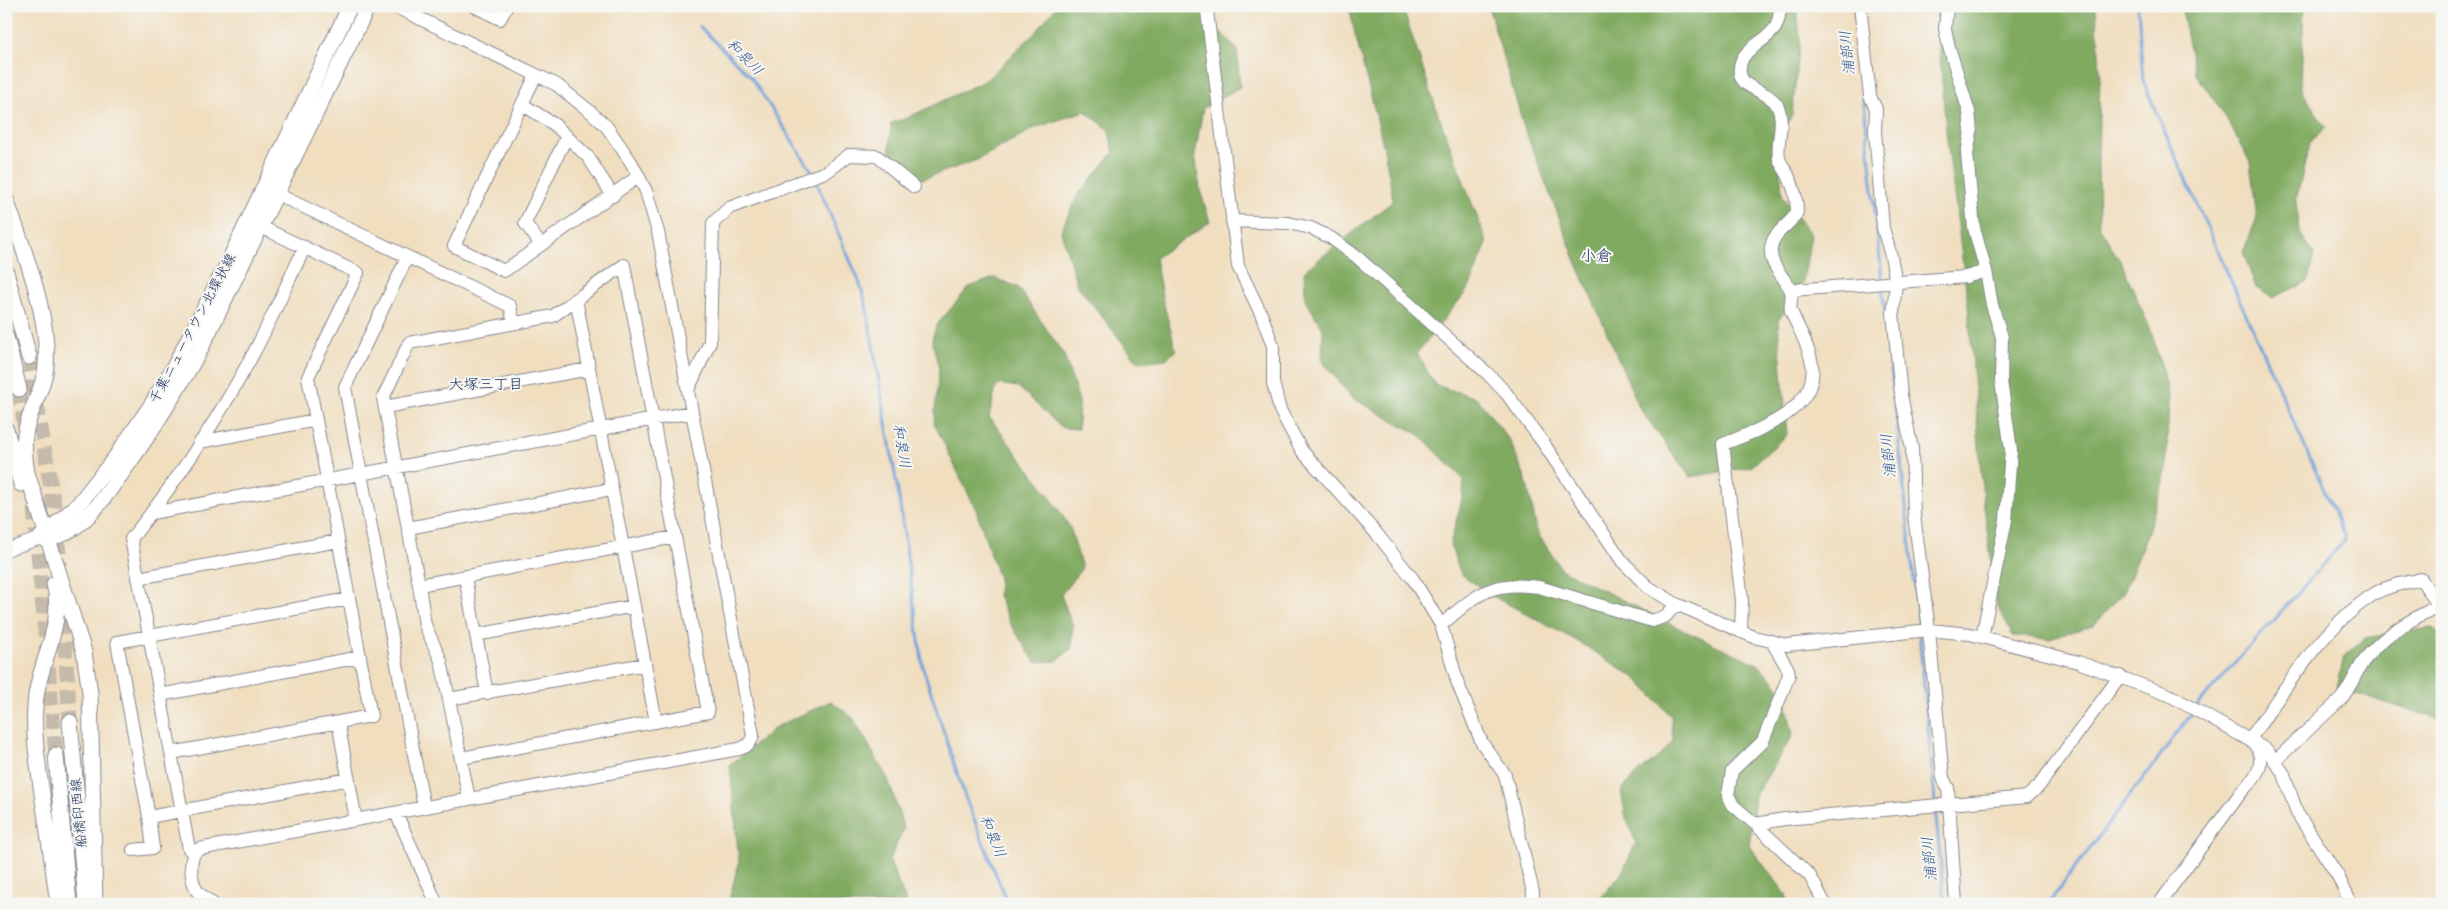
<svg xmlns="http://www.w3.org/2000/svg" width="2448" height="910" viewBox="0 0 2448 910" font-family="Delius,'Klee One',sans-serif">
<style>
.forest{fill:#80aa60;stroke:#4e6c5f}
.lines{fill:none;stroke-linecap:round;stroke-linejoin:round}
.stream{stroke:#71a1da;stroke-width:3}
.major-tunnel{stroke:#c5bbac;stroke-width:15;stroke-dasharray:15 8;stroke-linecap:butt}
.minor-casing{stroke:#86868e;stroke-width:14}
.major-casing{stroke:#86868e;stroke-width:17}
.minor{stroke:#fff;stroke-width:12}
.major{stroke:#fff;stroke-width:15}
.labels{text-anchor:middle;stroke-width:4;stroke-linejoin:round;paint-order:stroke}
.street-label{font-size:14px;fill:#1b2f5e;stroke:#f6f6f2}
.water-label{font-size:15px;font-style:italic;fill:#395789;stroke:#f6f6f2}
.neighbourhood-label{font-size:15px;fill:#1b2f5e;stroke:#f6f6f2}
.quarter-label{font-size:16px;fill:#1b2f5e;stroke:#f6f6f2}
</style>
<rect width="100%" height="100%" fill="#f6f6f2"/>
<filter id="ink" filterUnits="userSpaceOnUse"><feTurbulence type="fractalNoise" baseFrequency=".02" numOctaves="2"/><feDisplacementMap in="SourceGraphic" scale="10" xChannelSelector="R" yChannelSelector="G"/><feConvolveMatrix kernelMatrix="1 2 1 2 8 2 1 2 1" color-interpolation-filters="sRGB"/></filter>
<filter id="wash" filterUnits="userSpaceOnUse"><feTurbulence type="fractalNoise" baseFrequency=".0096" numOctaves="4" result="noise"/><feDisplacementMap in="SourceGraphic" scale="20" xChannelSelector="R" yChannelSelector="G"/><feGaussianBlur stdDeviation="1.12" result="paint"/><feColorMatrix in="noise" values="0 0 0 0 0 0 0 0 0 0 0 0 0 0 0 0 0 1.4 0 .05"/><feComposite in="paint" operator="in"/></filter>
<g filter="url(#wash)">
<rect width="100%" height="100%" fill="#f0debf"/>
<path class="forest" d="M1057,6h138l42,43 3,38 -37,21 -8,46 5,36 10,32 -55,36 8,43 13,49 -10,9 -28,3 -61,-77 -16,-54 16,-35 37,-44 -6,-23 -23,-18 -50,17 -58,32 -66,23 -22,-25 2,-35 16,-5 79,-38 48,-46z
M1349,6h53l36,108 49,129 -18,45 -52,65 18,32 42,13 33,43 16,39 12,54 24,36 125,62 71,32 26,29 9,42 -38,61 -6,50 37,48 2,10h-193l26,-30 15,-31 -10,-25 -5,-26c15,-23 36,-29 52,-51l-2,-25 -35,-38 -59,-37 -88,-47 -28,-20 -11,-29 13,-50 1,-15 -44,-45 -68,-37 -30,-37 1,-32 -18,-30 -1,-28 89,-70c-8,-66 -31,-130 -44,-195z
M1488,6h309l3,33 -8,76 -13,24 3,56 29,40 -8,48 -25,38 9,114 -36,32 -61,10 -50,-68 -65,-150 -51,-132z
M1936,6h160l4,66 -2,93 1,61 24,40 29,67 17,63 -3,75 -17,58 -24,61 -31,35 -44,14 -37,-3 -16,-30 -14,-107 -15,-195 -22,-173z
M2181,6h123l-3,83 25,39 -16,14 -14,59 3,31 15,22 -6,27 -35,17 -17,-10 -13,-36 14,-34 -7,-56 -26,-48 -29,-41z
M994,278l24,9 46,68 15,46 -1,28 -16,-1 -44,-41 -21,-3 -8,33 60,78 21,32 12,41 -21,27 12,31 -2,23 -15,12 -21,1 -24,-37 -13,-30 1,-16 -23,-69 -42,-87 5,-54 -7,-29 4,-14 33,-39z
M2431,628l11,4v88l-105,-32 7,-32 20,-18z
M831,701l22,17 35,61 16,50 -15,31 18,44h-182l4,-4 10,-38 -9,-97 46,-38z"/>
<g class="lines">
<path class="stream" d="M1854,6l28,273
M2138,6l5,74 13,32 188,423v6l-148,166
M699,26l52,51 62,96
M815,179l44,102 7,23 32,188 25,176 42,129 43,107
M1882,285l37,342
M1919,633l16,168
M1935,808l10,96
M2048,904l145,-192"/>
</g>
</g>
<g filter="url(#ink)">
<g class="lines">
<path class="major-tunnel" d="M29,357l25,148 6,60
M19,389l7,46
M34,507l22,248
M62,596l8,126"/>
<defs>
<path id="minor" d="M474,6l26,13 7,-13
M1209,6l-2,5 31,255 24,50 11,30v37l7,27 22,41 75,83 36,45 28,46 17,59 24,59 23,32 28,117v12
M1860,6l10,90 6,13 -1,22 8,97 8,28 5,27 -3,30 8,82 11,54 2,66 15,115 14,148 5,10 8,116
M1947,6l-2,23 4,18 20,65 2,19 -4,23 7,74 12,43 6,34 10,32 -1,44 10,69 -5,70 -24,117
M536,75l-82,171 50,25 135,-95
M522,104l33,21 33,32 25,39
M285,198l225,108 4,17
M1232,221l56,2 23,5 20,10 26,19 131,117 18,19 38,51 78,117 26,26 28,17
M541,245l-16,-22 42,-87
M1792,290l174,-13 20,-6
M576,299l80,423
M688,390l22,-48 3,-119 16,-15 99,-37 21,-16 28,1 37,31
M385,407l204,-38
M200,442l116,-22
M360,468l-15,-81 62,-129
M362,479l61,323
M152,513l540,-101
M408,528l204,-39
M6,550l35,-12
M465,577l22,116
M138,578l200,-37
M419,585l6,40 16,36 8,38
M1441,625c36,-30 48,-45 98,-38l113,34 14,-5 10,-12 78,33 33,8 142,-15 41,4 108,28 91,33 98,55 17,24 13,39 41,63 13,28
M1741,632l1,-32 -19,-156c34,-13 96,-34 89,-80 -3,-19 -14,-36 -21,-53 -2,-7 3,-16 -1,-22 -7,-14 -21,-24 -19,-41 2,-17 19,-22 26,-36 0,-13 -3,-25 -9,-37 -3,-6 -7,-10 -9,-17 -3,-17 7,-36 -2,-53 -10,-17 -40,-14 -37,-38 2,-19 25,-24 35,-39 4,-5 4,-15 6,-22
M476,635l158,-29
M160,695l200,-38
M338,722l18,98
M2250,739c36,-51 70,-110 124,-145 14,-9 32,-11 47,-15l17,26
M171,753l200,-37 -63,-339 50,-104 -97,-46
M461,758l247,-46 -84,-447 -71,51 -144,27 -26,55 36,187 256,-48
M2276,760l65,-61c10,-12 14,-25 22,-37 18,-27 51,-44 79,-58
M349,779l-200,38 -32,-175 232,-43
M469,799l-20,-100 196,-35
M396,813l41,91
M1755,824l-22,-19 -5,-10 4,-24 31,-30 26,-66 -1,-6 -16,-27
M133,850l20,-2 -4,-31
M193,853l-4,-4 -58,-310c45,-57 86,-118 121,-183 19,-35 35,-73 53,-109
M213,904c-5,-4 -12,-8 -16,-13 -6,-10 -10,-35 2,-42l540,-100c8,-2 12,-6 14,-14l-95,-503 -12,-41 -15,-29 -24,-35 -15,-14 -35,-28 -163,-79
M1825,904l-15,-28 -55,-52 30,-5 242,-22 12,-11 81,-110
M2159,904l83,-113c17,-17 24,-26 13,-49"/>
<path id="major" d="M6,200c17,47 44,116 40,166 -2,24 -18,45 -21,69 -2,13 0,25 2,38l57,179 6,41 5,211
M6,272l23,85
M6,337l13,52
M6,430l15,54
M41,537l37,-32 37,-47 37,-54 22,-37 55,-106 121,-255
M41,538c17,2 35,-10 47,-22 12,-11 21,-26 31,-39 30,-41 56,-83 81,-127l168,-344
M54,584c12,42 -17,80 -19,122 -2,30 3,58 7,88 6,36 11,73 16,110
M70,722l16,180
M56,755l13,149"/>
</defs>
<use href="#minor" class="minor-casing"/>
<use href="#major" class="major-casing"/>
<use href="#minor" class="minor"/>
<use href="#major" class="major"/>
</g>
</g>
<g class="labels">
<g class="street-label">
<text transform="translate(192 328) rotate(-62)" y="5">千葉ニュータウン北環状線</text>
<text transform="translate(78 813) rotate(-95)" y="5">船橋印西線</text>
</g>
<g class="water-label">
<text transform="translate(1847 53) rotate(-96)" y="5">浦部川</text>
<text transform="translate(745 57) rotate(46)" y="5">和泉川</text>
<text transform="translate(902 446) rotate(81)" y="5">和泉川</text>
<text transform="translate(1888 456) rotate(-96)" y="5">浦部川</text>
<text transform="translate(993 836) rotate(68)" y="5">和泉川</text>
<text transform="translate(1929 859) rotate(-96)" y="5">浦部川</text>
</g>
<g class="neighbourhood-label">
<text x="486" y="389">大塚三丁目</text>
</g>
<g class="quarter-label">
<text x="1596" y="261">小倉</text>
</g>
</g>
<rect width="2448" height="910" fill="none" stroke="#f6f6f2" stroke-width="25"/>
</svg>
